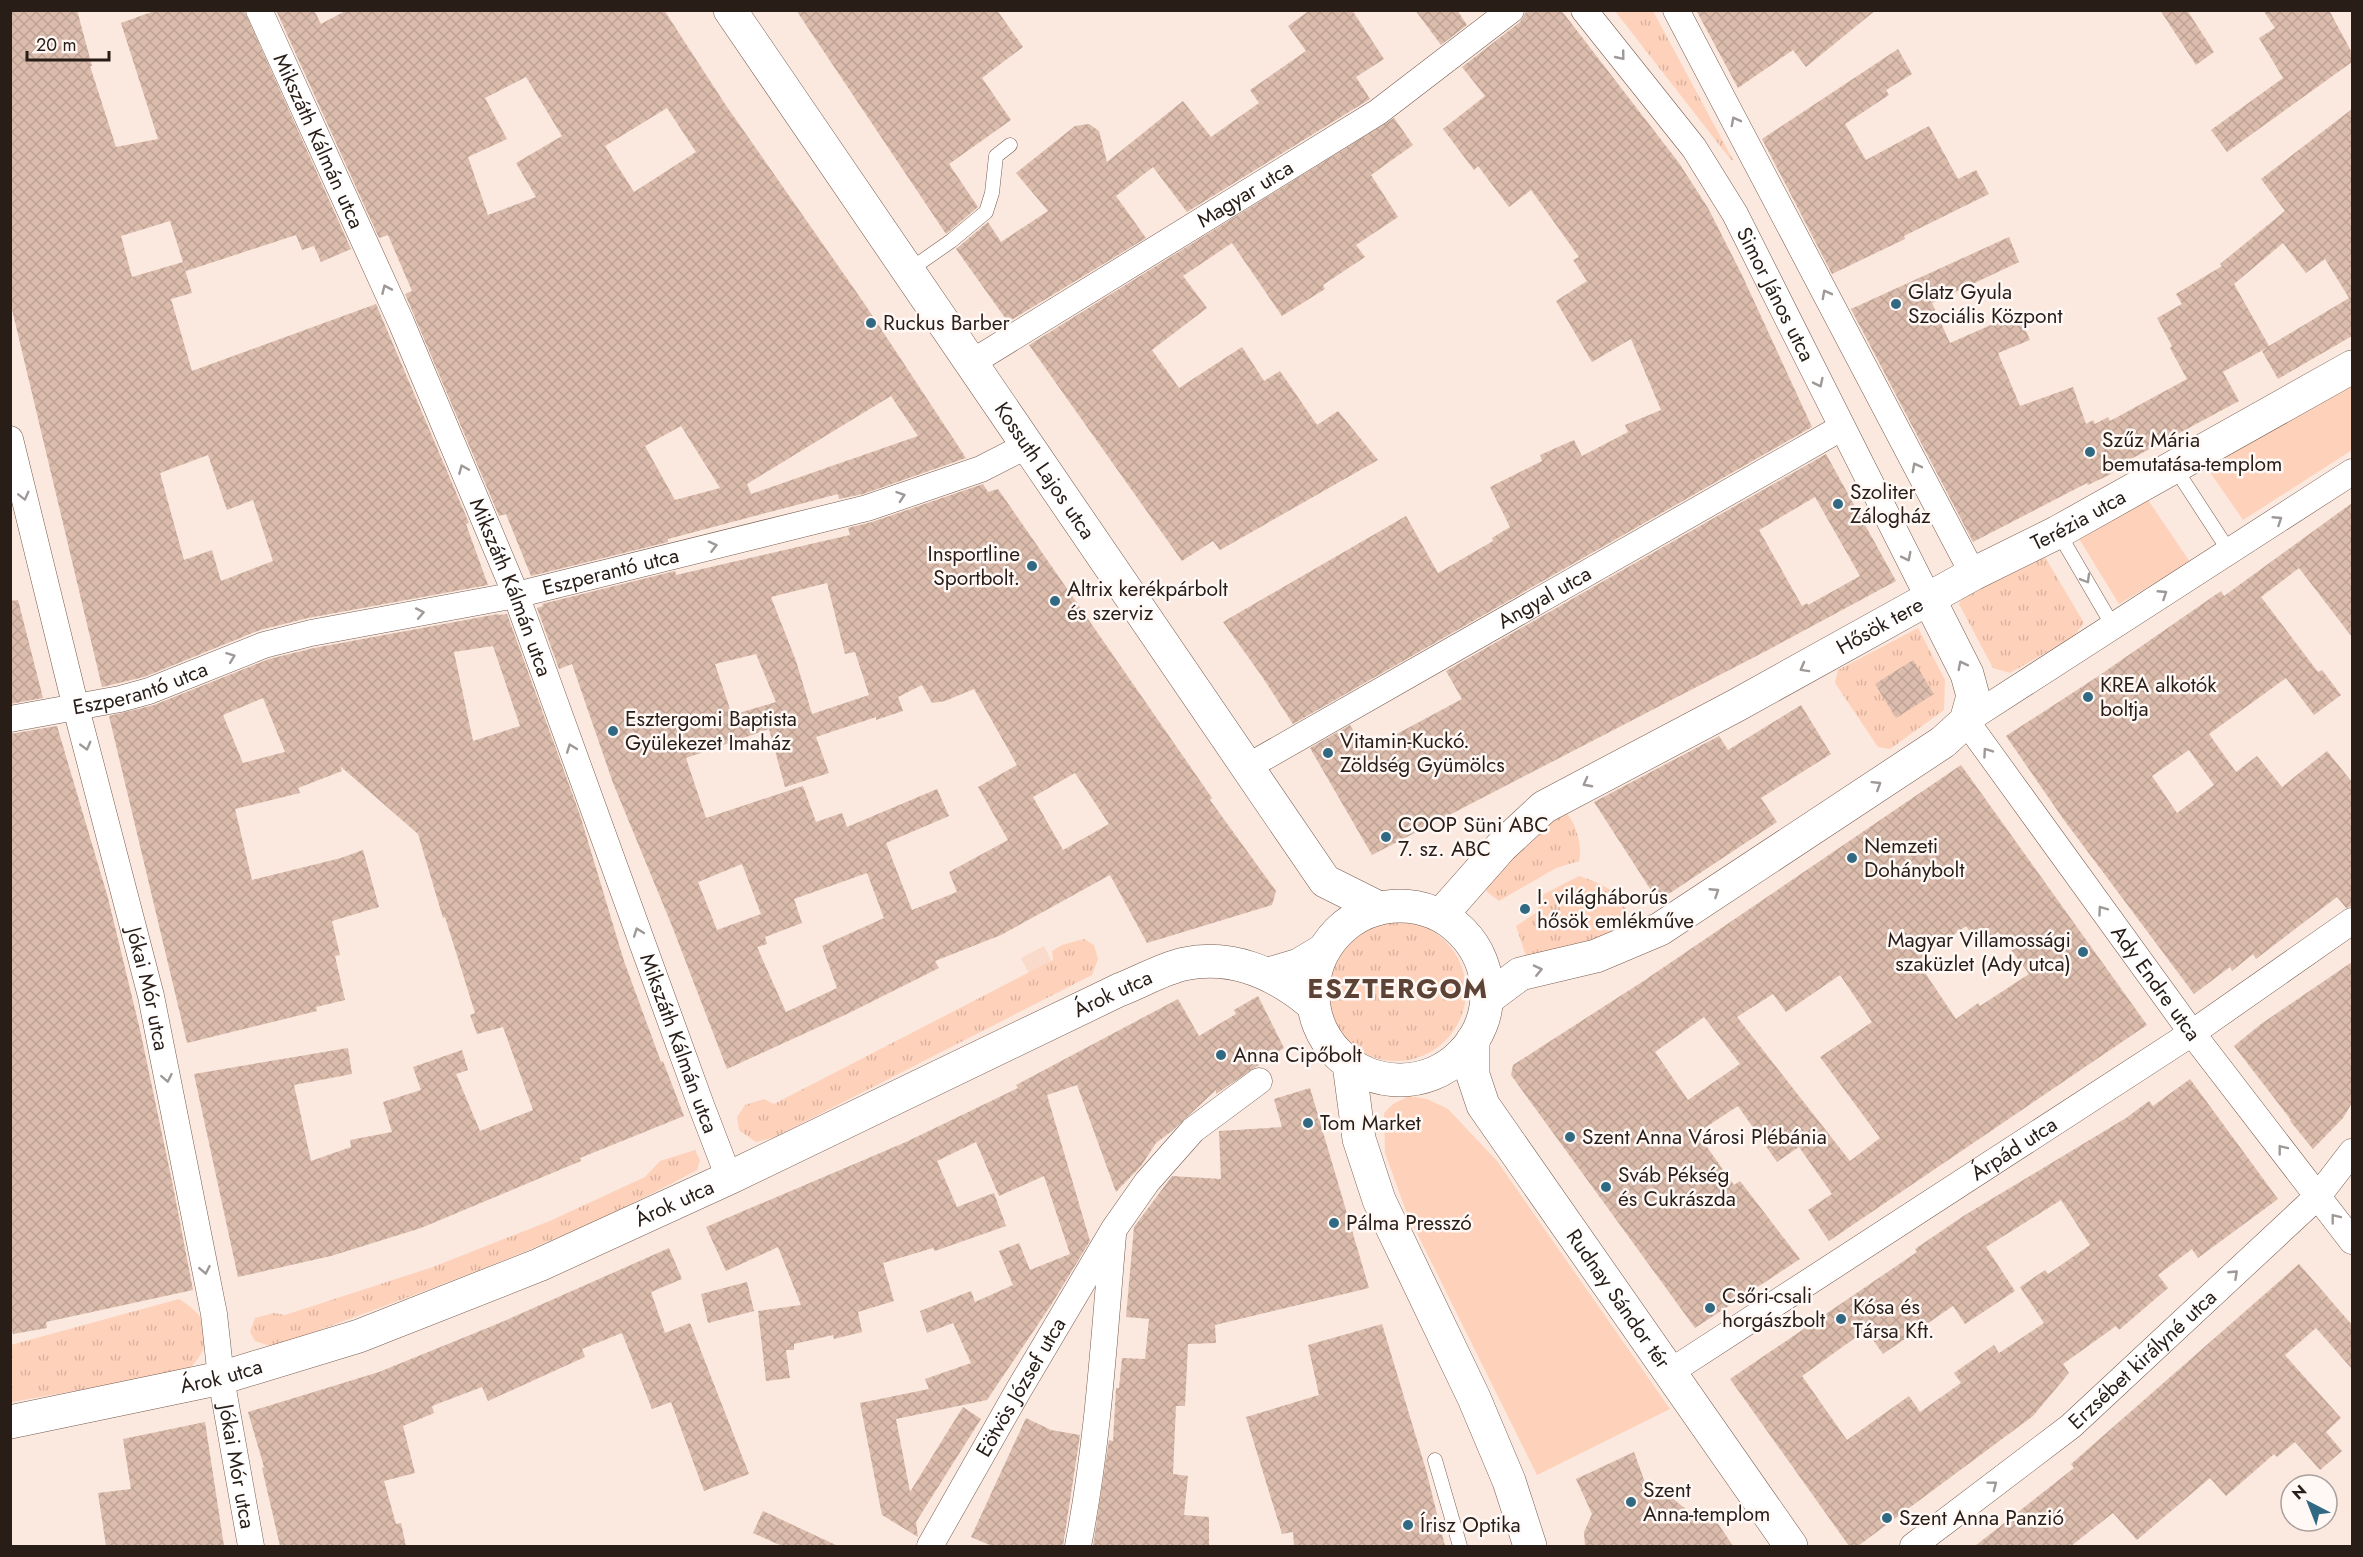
<svg xmlns="http://www.w3.org/2000/svg" width="2363" height="1557" viewBox="0 0 2363 1557" font-family="Jost,sans-serif">
<style>
.built{fill:#fadaca}
.grass{fill:url(#grass-tufts)}
.park{fill:#fed1ba}
.building{fill:url(#building-cross-hatch);fill-rule:evenodd}
.lines{fill:none;stroke-linecap:round;stroke-linejoin:round}
.lane-casing{stroke:#765b4e;stroke-width:15}
.street-casing{stroke:#765b4e;stroke-width:27}
.secondary-casing{stroke:#765b4e;stroke-width:34}
.primary-casing{stroke:#765b4e;stroke-width:34}
.lane{stroke:#fff;stroke-width:14}
.street{stroke:#fff;stroke-width:26}
.secondary{stroke:#fff;stroke-width:33}
.primary{stroke:#fff;stroke-width:33}
.oneway{stroke:#9e9997}
.poi-dot{fill:#316983;stroke:#fff8f5;stroke-width:2}
.labels{text-anchor:middle;stroke-width:5;stroke-linejoin:round;paint-order:stroke}
.street-label{font-size:21px;fill:#281d17;stroke:#fff8f5}
.poi-label{font-size:21px;fill:#281d17;stroke:#fff8f5;text-anchor:start}
.district-label{font-size:27px;font-weight:bold;letter-spacing:1.5px;fill:#5c4336;stroke:#fff8f5}
</style>
<defs>
<pattern id="grass-tufts" width="24" height="20" patternUnits="userSpaceOnUse" patternTransform="scale(1.5)"><rect width="24" height="20" fill="#fed1ba"/><path d="M3 7l-1-3M5 7V3M7 7l1-3M15 17l-1-3M17 17v-4M19 17l1-3" fill="none" stroke="#dab39f"/></pattern>
<pattern id="building-cross-hatch" width="8" height="8" patternUnits="userSpaceOnUse" patternTransform="scale(1.5)"><rect width="8" height="8" fill="#dcbdad"/><path d="M0 0l8 8M0 8l8-8" fill="none" stroke="#bda294"/></pattern>
</defs>
<rect width="100%" height="100%" fill="#fbe8de"/>
<path class="built" d="M1044,946l12,24 -23,12 -12,-24z"/>
<path class="grass" d="M1615,11h38l80,149h-2z
M2042,552l42,71 -11,14 -63,36 -17,-5 -34,-64 4,-7z
M1918,628l27,52 -1,30 -54,39 -12,-2 -43,-64 3,-13z
M1566,813c10,9 17,35 13,48l-23,7 -57,33 -12,-9 -5,-10 65,-61z
M1579,876c24,8 46,17 50,44 -28,23 -69,28 -103,36l-10,-30 20,-13 8,-19z
M1326 991a70 70 0 1 1 140 0a70 70 0 1 1-140 0Z
M1084,939l10,6 4,14 -6,16 -317,162 -19,5 -17,-12 -2,-13 8,-12 19,-6 10,5 279,-144 -1,-9 10,-6z
M695,1150l5,10 -3,10c-135,74 -280,124 -424,177l-18,-6 -5,-9 5,-14 19,-5 11,2 148,-48 119,-47 93,-43 15,-16z
M179,1299c35,21 36,45 7,73l-175,30v-57z"/>
<path class="park" d="M2352,380v70l-109,70 -40,-58z
M2148,500l42,62 -71,42 -41,-67z
M1409,1096l18,3 21,10 49,52 173,248 -133,66 -131,-264 -21,-58 -1,-40 9,-9z"/>
<path class="building" d="M10,10h67l15,56h-2l26,81 42,-8 -37,-116 36,-13h87l107,239 -30,13 -7,-16 -12,4 -6,-15 -110,36 -3,-8 9,30 -21,6 21,72 184,-67 93,219 -3,1 22,61 -180,33 -48,12 -116,47 -42,10 -92,-386zM170,221l13,41 -51,15 -11,-41zM208,455l19,55 26,-10 20,61 -52,20 -9,-31 -28,10 -24,-87z
M276,10h38l7,14 26,-14h317l61,94 139,199 102,155 -103,36 -24,5 -1,-5 -170,45v3l-137,34 -25,-62 -7,2 -94,-222 7,-3 -24,-56 -9,3zM526,77l36,59 -46,27 20,34 -48,18 -20,-58 39,-18 -22,-41zM667,108l29,44 -62,40 -29,-46zM891,396l27,40 -167,58 -4,-10zM681,426l39,62 -45,12 -30,-54z
M796,10h201l26,37 -41,31 29,42 -62,44 29,43 -32,27z
M1310,10h42l32,49 -28,18 14,22 -183,113 -34,-45 -37,29 30,42 -138,84 -52,-73 32,-27 13,20 47,-31 -32,-38 59,-47 14,-2 10,7 8,31 76,-61 28,36 48,-34 -9,-13 56,-39 -18,-25z
M1415,10h42l10,15 -26,20z
M1527,10h34l118,153 29,45 34,67 70,152 -519,297 -32,-49 -38,-53 183,-106 32,57 55,-32 -1,-3 18,-11 -20,-40 52,-26 -2,-6 34,-15 8,16 46,-24 -3,-7 36,-15 -30,-71 -39,23 -36,-61 31,-20 -14,-21 6,-3 -48,-67 -22,17 -31,-41 -4,4 -31,-41 42,-33 -23,-29 58,-45z
M1696,10h180l-70,57 -13,-17 -55,38z
M2160,10h27l27,42 -18,13z
M2263,10h66l23,43v9l-125,90 -16,-22 72,-52 -24,-40 16,-10z
M1898,49l14,25 -26,16 3,5 -44,29 21,36 63,-34 29,53 18,-9 13,24 -85,42 1,3 -73,35 -70,-135z
M2352,109v227l-74,43 -16,-28 6,-4 -45,25 16,29 -121,65 1,2 -10,7 -21,10 -1,-2 -114,59 -122,-233 158,-72 10,25 -87,41 18,40 68,-30 12,27 -32,13 22,53 53,-19 13,37 7,-4 2,4 13,-7 2,4 77,-42 -17,-31 2,-2 -15,-28 25,-14 -6,-10 46,-28 -2,-2 65,-53 -24,-32zM2283,243l23,30 19,-14 24,39 -80,48 -35,-62z
M1394,118l19,27 -42,30 27,42 -42,28 9,12 -42,28 2,4 -43,27 -50,-73 -49,33 24,32 -55,42 27,38 63,-41 22,34 16,-10 37,54 21,-14 40,49 -158,90 -7,-9 -31,20 -153,-216z
M1826,454l70,127 -128,69 -396,205 -62,-107 40,-23 15,26 97,-52 -16,-28zM1815,497l45,79 -52,29 -1,-2 -5,3 -43,-76z
M983,484l5,8 10,-3 214,309 -2,2 66,91 -4,14 -125,38 -37,-68 -109,60 -66,26 4,7 -92,46 -120,55 -55,-143 -59,-143 -41,-119 -13,5 -22,-61 6,-2 -1,-2 133,-33 1,4 174,-40 -2,-7 24,-6zM827,583l18,71 10,-2 14,43 -57,19 -16,-53 -25,-64zM756,654l20,48 -44,13 -17,-51zM922,685l10,18 13,-2 29,-12 43,76 -39,22 30,53 -59,32 8,20 -45,18 -26,-67 63,-27 -12,-27 -90,38 -5,-14 -26,9 -13,-36 -97,32 -20,-60 83,-29 16,58 44,-14 -13,-36 60,-20v3l27,-9 -5,-14zM1075,773l34,51 -46,26 -30,-53zM742,864l19,50 -44,16 -19,-48zM867,873l17,45 -62,28 15,42 -51,24 -29,-65 10,-3 -2,-7 37,-14 -8,-24z
M2352,503v134l-53,-69 -38,29 57,75 4,-2 19,25 -27,20 -28,-37 -77,56 27,38 21,-16 25,31 45,-36 25,31v124l-6,2 -9,-11 -81,62 -3,-5 -21,17 -2,-4 -36,27 -130,-174 -58,-84 91,-59 124,-86 3,5zM2189,750l25,35 -37,28 -25,-37z
M18,600l25,98 -33,6v-103z
M498,614l1,1 8,-1 73,201 44,146 37,101 2,-1 21,55 -104,42 1,3 -160,67 -90,28 -93,21 -44,-203 154,-26 4,26 -58,11 17,76 40,-14 -1,-7 42,-8 -9,-30 38,-12 -8,-23 49,-17 6,20 -12,4 24,57 53,-21 -30,-83 -26,7 -7,-19 5,-2 -30,-96 -2,1 -25,-84 -78,-68 2,5 -44,17 2,5 -65,16 17,71 89,-22 22,-8 16,57 -47,14 8,34 -5,1 10,44 -29,7 1,4 -130,32 -78,-327 45,-11 115,-46 45,-11zM493,646l27,80 -47,15 -19,-89zM263,698l22,54 -42,11 -20,-48z
M1913,660l21,34 -38,24 -21,-34z
M1801,705l30,49 -70,44 16,24 -119,79 -64,-99 125,-66 9,14z
M57,726l51,172 32,132 33,156 20,104 -147,32 1,6 -34,6 -3,-14v-586z
M1961,765l186,260 -318,216 -21,-31 24,-16 -33,-47 -22,15 -39,-56 -41,27 37,52 6,-4 60,78 -105,69 -184,-253 2,-10 129,-83zM1966,926l13,19 19,-13 31,42 -49,32 -2,-3 -22,16 -39,-58zM1840,975l32,47 -52,35 60,81 -30,23 -113,-144 36,-23 13,18zM1704,1017l36,47 -52,36 -33,-48z
M2352,962v141l-9,15 -30,31 -23,-28 1,-1 -57,-74 27,-22z
M1258,996l26,52 -68,46v-4l-44,41 -16,12 -15,23 -25,26 -39,-107 -30,10 43,146 -39,64 -64,95 -91,19 14,73 53,-85 18,12 -65,103 2,15 -36,-22 -22,-112 69,-14 -4,-10 46,-16 -18,-40 -26,10 -7,-22 51,-20 4,11 38,-17 -14,-34 20,-8 11,27 40,-16 -26,-78 -45,20 -23,-54 -39,19 20,46 37,-14 12,33 -71,25 -2,-3 -50,15 11,38 -36,11 4,20 -28,7 -1,-4 -39,9v6h-8l4,28 -24,3 -8,-70 43,-6 -23,-58 -52,24 -20,-44 200,-85 112,-54 -2,-3 162,-86 21,37 37,-22 -2,-4z
M2190,1079l88,120 -80,59 -6,-9 -34,26 10,13 -49,42 -3,-4 -53,38 6,9 -36,43 -175,130h-9l-119,-167 187,-127 -2,-3 50,-34 161,-97 23,-17 4,5zM2061,1200l29,45 -42,29 -3,-4 -25,17 24,36 -45,30 -5,-8 -40,28 7,10 -41,29 -11,-16 -62,44 -45,-64 64,-46 17,24 70,-48 12,18 50,-33 -29,-44z
M1310,1088l59,200 -154,37 1,18 -28,1 -3,62h-9l-3,68 15,2 -4,39 25,2v29h-116l16,-106 4,1 3,-53h3l3,-30 23,1 4,-40 -23,-2 8,-90 38,-51 49,3 -2,-48 63,-4 -8,-28z
M669,1248l13,31 -31,13 14,41 25,-10 59,151 -45,17 -33,-89 -19,7 -30,-76 -40,16 3,8 -97,44 -6,-14 -50,19 2,7 -31,13 12,47 -31,8 12,43 5,-1 5,23h-126l-18,-78 2,-1 -16,-55 131,-40 123,-50z
M2299,1264l53,61v44l-36,-41 -31,27 56,63 -15,14 16,19 -22,19 -25,-28 -18,15 -3,-3 -48,42 -16,-18 -73,62 -24,-27 -42,33h-96l99,-78 -3,-4z
M747,1282l7,29 -46,12 -7,-29z
M1382,1324l44,146 19,76h-151l-1,-14 -11,2 -36,-117 73,-22 -11,-50z
M1026,1418l25,12 29,5 -17,111h-71l-21,-9z
M205,1422l19,124h-118l-8,-53 33,-4 -8,-50z
M1634,1452l14,39 20,4 28,22 15,-4 22,33h-148l-1,-14 8,-18 -16,-35z
M763,1511l75,35h-56l-29,-13z"/>
<g class="lines">
<defs>
<path id="lane" d="M908,271l43,-30 35,-29 6,-19 4,-37 14,-11
M2175,468l54,83
M2058,532l55,94
M1435,1460l25,86"/>
<g id="street">
<path id="s1" d="M259,10l142,312 115,273 185,510 28,73"/>
<path id="s2" d="M1584,10l110,138 41,66 194,385"/>
<path d="M1676,10l297,564"/>
<path id="s3" d="M971,363l407,-251 133,-102"/>
<path id="s4" d="M10,439l66,269 75,288 63,318 7,64 30,168"/>
<path id="s5" d="M2352,472l-386,249 226,312 160,208"/>
<path id="s6" d="M10,719l110,-20 29,-8 115,-46 47,-12 205,-38 351,-87 114,-39 47,-24"/>
<path id="s7" d="M1249,766l592,-338"/>
<path id="s8" d="M1670,1372l522,-339 160,-112"/>
<path id="s9" d="M930,1546l88,-155 96,-162 33,-47 46,-52 66,-49"/>
<path d="M1078,1546c20,-102 26,-207 35,-311"/>
<path id="s10" d="M1913,1546l158,-120 247,-230 34,-44"/>
</g>
<g id="secondary">
<path id="s11" d="M1441,915l60,-68 43,-40 193,-102 236,-131 85,-42 294,-165"/>
<path d="M1269,974l30,-9 25,-15"/>
<path d="M1488,998l32,-24 76,-18 64,-27 283,-187 23,-21 7,-25 -6,-22 -38,-75"/>
<path id="s12" d="M10,1422l211,-44 138,-42 180,-71 190,-87 390,-188c21,-8 43,-21 65,-26 47,-10 91,9 127,39"/>
</g>
<g id="primary">
<path id="s13" d="M730,10l595,871 54,27"/>
<circle cx="1400" cy="993" r="87"/>
<path id="s14" d="M1473,1040v35l10,30 308,441"/>
<path d="M1349,1064l10,75 20,61 95,198 35,83 21,65"/>
</g>
</defs>
<use href="#lane" class="lane-casing"/>
<use href="#street" class="street-casing"/>
<use href="#secondary" class="secondary-casing"/>
<use href="#primary" class="primary-casing"/>
<use href="#lane" class="lane"/>
<use href="#street" class="street"/>
<use href="#secondary" class="secondary"/>
<use href="#primary" class="primary"/>
</g>
<defs><path id="oneway-chevron" d="M-2-3.5L2.5 0L-2 3.5" fill="none" stroke-width="1.6" stroke-linecap="round" stroke-linejoin="round" transform="scale(1.5)"/></defs>
<g class="oneway">
<use href="#oneway-chevron" transform="translate(1621 56) rotate(51)"/>
<use href="#oneway-chevron" transform="translate(1735 121) rotate(-118)"/>
<use href="#oneway-chevron" transform="translate(386 289) rotate(-114)"/>
<use href="#oneway-chevron" transform="translate(1826 294) rotate(-118)"/>
<use href="#oneway-chevron" transform="translate(1819 383) rotate(64)"/>
<use href="#oneway-chevron" transform="translate(1916 467) rotate(-118)"/>
<use href="#oneway-chevron" transform="translate(463 469) rotate(-113)"/>
<use href="#oneway-chevron" transform="translate(24 496) rotate(76)"/>
<use href="#oneway-chevron" transform="translate(901 496) rotate(-19)"/>
<use href="#oneway-chevron" transform="translate(2278 520) rotate(-33)"/>
<use href="#oneway-chevron" transform="translate(713 546) rotate(-14)"/>
<use href="#oneway-chevron" transform="translate(1907 557) rotate(63)"/>
<use href="#oneway-chevron" transform="translate(2086 579) rotate(60)"/>
<use href="#oneway-chevron" transform="translate(2163 594) rotate(-33)"/>
<use href="#oneway-chevron" transform="translate(420 613) rotate(-11)"/>
<use href="#oneway-chevron" transform="translate(231 657) rotate(-21)"/>
<use href="#oneway-chevron" transform="translate(1962 665) rotate(-117)"/>
<use href="#oneway-chevron" transform="translate(1804 668) rotate(151)"/>
<use href="#oneway-chevron" transform="translate(86 746) rotate(75)"/>
<use href="#oneway-chevron" transform="translate(571 748) rotate(-110)"/>
<use href="#oneway-chevron" transform="translate(1987 752) rotate(-125)"/>
<use href="#oneway-chevron" transform="translate(1587 783) rotate(152)"/>
<use href="#oneway-chevron" transform="translate(1877 785) rotate(-32)"/>
<use href="#oneway-chevron" transform="translate(1715 892) rotate(-33)"/>
<use href="#oneway-chevron" transform="translate(2102 910) rotate(-126)"/>
<use href="#oneway-chevron" transform="translate(638 932) rotate(-110)"/>
<use href="#oneway-chevron" transform="translate(1538 970) rotate(-13)"/>
<use href="#oneway-chevron" transform="translate(167 1078) rotate(79)"/>
<use href="#oneway-chevron" transform="translate(2282 1149) rotate(-128)"/>
<use href="#oneway-chevron" transform="translate(2335 1218) rotate(-128)"/>
<use href="#oneway-chevron" transform="translate(205 1270) rotate(79)"/>
<use href="#oneway-chevron" transform="translate(2234 1274) rotate(-43)"/>
<use href="#oneway-chevron" transform="translate(1993 1485) rotate(-37)"/>
</g>
<g class="poi-dot">
<circle cx="1896" cy="304" r="6"/>
<circle cx="871" cy="323" r="6"/>
<circle cx="2090" cy="452" r="6"/>
<circle cx="1838" cy="504" r="6"/>
<circle cx="1032" cy="566" r="6"/>
<circle cx="1055" cy="601" r="6"/>
<circle cx="2088" cy="697" r="6"/>
<circle cx="613" cy="731" r="6"/>
<circle cx="1328" cy="753" r="6"/>
<circle cx="1386" cy="837" r="6"/>
<circle cx="1852" cy="858" r="6"/>
<circle cx="1525" cy="909" r="6"/>
<circle cx="2083" cy="952" r="6"/>
<circle cx="1221" cy="1055" r="6"/>
<circle cx="1308" cy="1123" r="6"/>
<circle cx="1570" cy="1137" r="6"/>
<circle cx="1606" cy="1187" r="6"/>
<circle cx="1334" cy="1223" r="6"/>
<circle cx="1710" cy="1308" r="6"/>
<circle cx="1841" cy="1319" r="6"/>
<circle cx="1631" cy="1502" r="6"/>
<circle cx="1887" cy="1518" r="6"/>
<circle cx="1408" cy="1525" r="6"/>
</g>
<g class="labels">
<g class="street-label">
<text dy="7" stroke="none"><textPath href="#s1" startOffset="144">Mikszáth Kálmán utca</textPath></text>
<text dy="7" stroke="none"><textPath href="#s3" startOffset="322">Magyar utca</textPath></text>
<text dy="7" stroke="none"><textPath href="#s2" startOffset="344">Simor János utca</textPath></text>
<text dy="7" stroke="none"><textPath href="#s13" startOffset="558">Kossuth Lajos utca</textPath></text>
<text dy="7" stroke="none"><textPath href="#s11" startOffset="756">Terézia utca</textPath></text>
<text dy="7" stroke="none"><textPath href="#s6" startOffset="620">Eszperantó utca</textPath></text>
<text dy="7" stroke="none"><textPath href="#s1" startOffset="630">Mikszáth Kálmán utca</textPath></text>
<text dy="7" stroke="none"><textPath href="#s7" startOffset="340">Angyal utca</textPath></text>
<text dy="7" stroke="none"><textPath href="#s11" startOffset="531">Hősök tere</textPath></text>
<text dy="7" stroke="none"><textPath href="#s6" startOffset="134">Eszperantó utca</textPath></text>
<text dy="7" stroke="none"><textPath href="#s5" startOffset="783">Ady Endre utca</textPath></text>
<text dy="7" stroke="none"><textPath href="#s4" startOffset="567">Jókai Mór utca</textPath></text>
<text dy="7" stroke="none"><textPath href="#s12" startOffset="1188">Árok utca</textPath></text>
<text dy="7" stroke="none"><textPath href="#s1" startOffset="1116">Mikszáth Kálmán utca</textPath></text>
<text dy="7" stroke="none"><textPath href="#s8" startOffset="410">Árpád utca</textPath></text>
<text dy="7" stroke="none"><textPath href="#s12" startOffset="702">Árok utca</textPath></text>
<text dy="7" stroke="none"><textPath href="#s14" startOffset="303">Rudnay Sándor tér</textPath></text>
<text dy="7" stroke="none"><textPath href="#s10" startOffset="296">Erzsébet királyné utca</textPath></text>
<text dy="7" stroke="none"><textPath href="#s12" startOffset="216">Árok utca</textPath></text>
<text dy="7" stroke="none"><textPath href="#s9" startOffset="183">Eötvös József utca</textPath></text>
<text dy="7" stroke="none"><textPath href="#s4" startOffset="1053">Jókai Mór utca</textPath></text>
</g>
<g class="poi-label">
<text x="1908" y="299">Glatz Gyula<tspan x="1908" dy="24">Szociális Központ</tspan></text>
<text x="883" y="330">Ruckus Barber</text>
<text x="2102" y="447">Szűz Mária<tspan x="2102" dy="24">bemutatása-templom</tspan></text>
<text x="1850" y="499">Szoliter<tspan x="1850" dy="24">Zálogház</tspan></text>
<text x="1020" y="561" text-anchor="end">Insportline<tspan x="1020" dy="24">Sportbolt.</tspan></text>
<text x="1067" y="596">Altrix kerékpárbolt<tspan x="1067" dy="24">és szerviz</tspan></text>
<text x="2100" y="692">KREA alkotók<tspan x="2100" dy="24">boltja</tspan></text>
<text x="625" y="726">Esztergomi Baptista<tspan x="625" dy="24">Gyülekezet Imaház</tspan></text>
<text x="1340" y="748">Vitamin-Kuckó.<tspan x="1340" dy="24">Zöldség Gyümölcs</tspan></text>
<text x="1398" y="832">COOP Süni ABC<tspan x="1398" dy="24">7. sz. ABC</tspan></text>
<text x="1864" y="853">Nemzeti<tspan x="1864" dy="24">Dohánybolt</tspan></text>
<text x="1537" y="904">I. világháborús<tspan x="1537" dy="24">hősök emlékműve</tspan></text>
<text x="2071" y="947" text-anchor="end">Magyar Villamossági<tspan x="2071" dy="24">szaküzlet (Ady utca)</tspan></text>
<text x="1233" y="1062">Anna Cipőbolt</text>
<text x="1320" y="1130">Tom Market</text>
<text x="1582" y="1144">Szent Anna Városi Plébánia</text>
<text x="1618" y="1182">Sváb Pékség<tspan x="1618" dy="24">és Cukrászda</tspan></text>
<text x="1346" y="1230">Pálma Presszó</text>
<text x="1722" y="1303">Csőri-csali<tspan x="1722" dy="24">horgászbolt</tspan></text>
<text x="1853" y="1314">Kósa és<tspan x="1853" dy="24">Társa Kft.</tspan></text>
<text x="1643" y="1497">Szent<tspan x="1643" dy="24">Anna-templom</tspan></text>
<text x="1899" y="1525">Szent Anna Panzió</text>
<text x="1420" y="1532">Írisz Optika</text>
</g>
<g class="district-label">
<text x="1398" y="998">ESZTERGOM</text>
</g>
</g>
<rect width="2363" height="1557" fill="none" stroke="#281d17" stroke-width="24"/>
<g transform="translate(2309 1503) rotate(318)"><circle r="28" fill="#fff8f5" stroke="#a9a09c" stroke-width="1.5"/>
<path d="M0-4.5L10 22L0 15L-10 22Z" fill="#316983"/>
<text y="-9" font-size="16" font-weight="bold" text-anchor="middle" fill="#281d17">N</text>
</g>
<path d="M27 51v9h82v-9" fill="none" stroke="#281d17" stroke-width="3"/>
<text x="36" y="51" font-size="18" fill="#281d17" stroke="#fff8f5" stroke-width="4.5" paint-order="stroke">20 m</text>
</svg>
